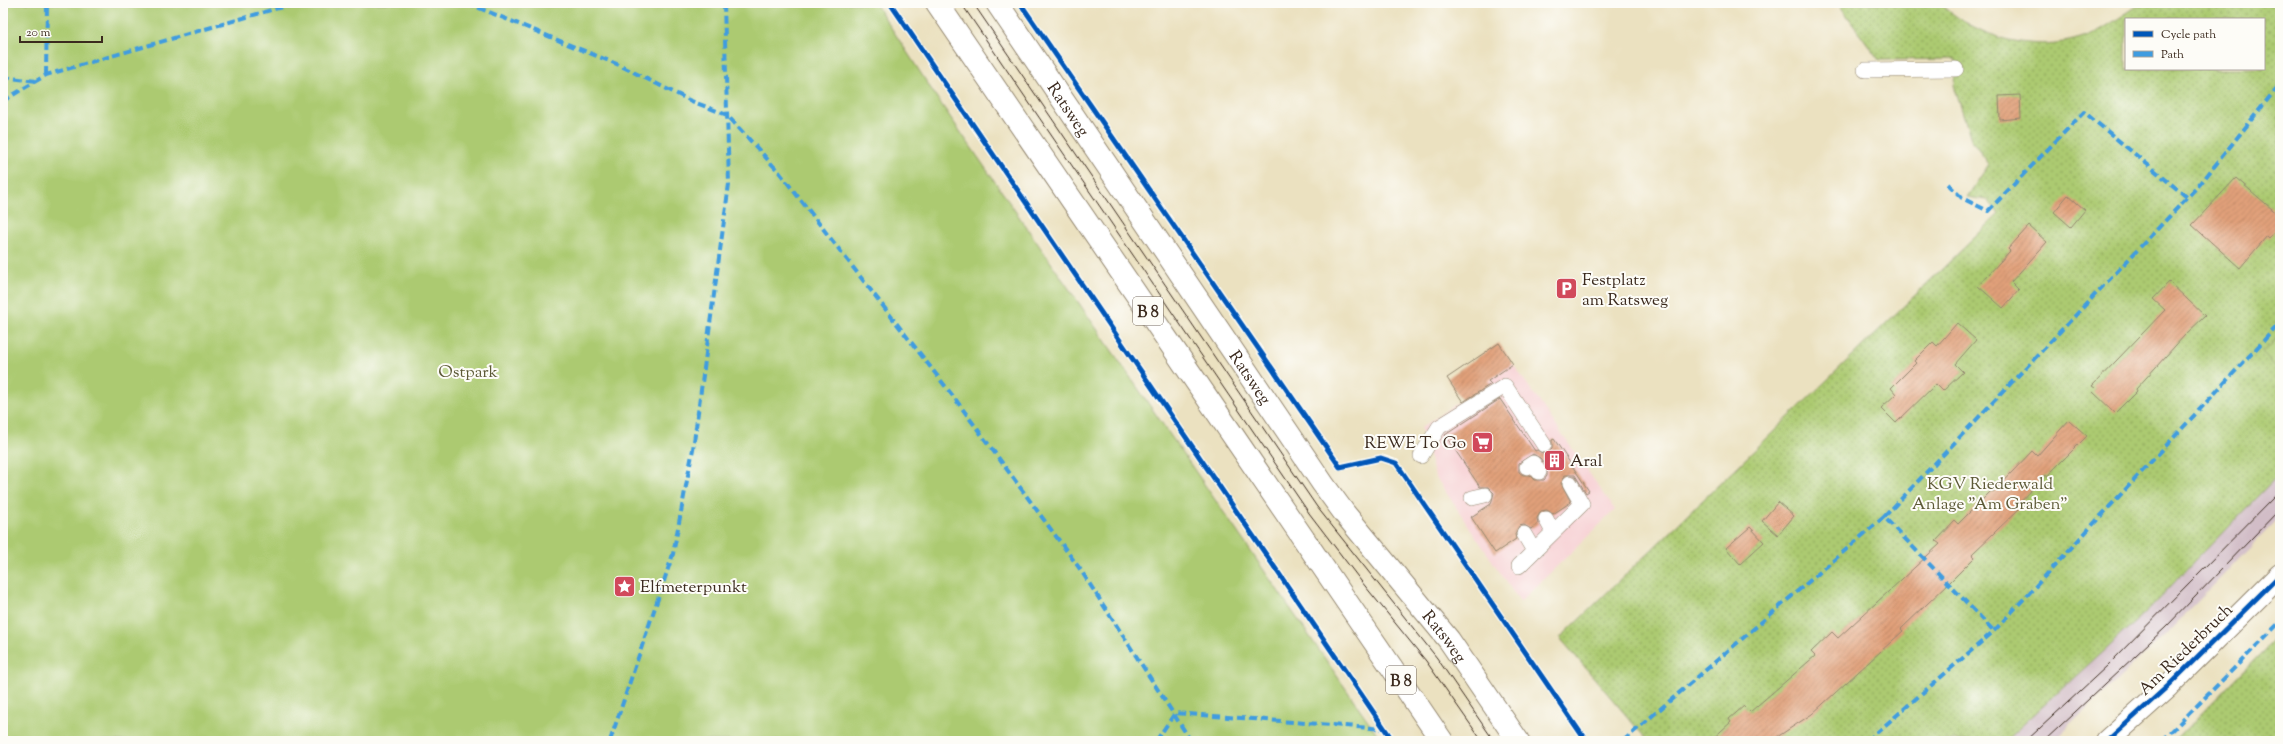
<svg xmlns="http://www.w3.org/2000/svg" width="2283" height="744" viewBox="0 0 2283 744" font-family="'Sorts Mill Goudy',serif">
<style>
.built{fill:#f7cfd3}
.railway{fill:#d2bdc7}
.grass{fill:url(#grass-dots);stroke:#747a48;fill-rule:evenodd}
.park{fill:#acca71;stroke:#747a48}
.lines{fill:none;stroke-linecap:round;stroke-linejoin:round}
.stream{stroke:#43b3bd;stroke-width:8}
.building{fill:url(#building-hatch);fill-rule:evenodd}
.service-casing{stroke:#93866f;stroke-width:16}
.secondary-casing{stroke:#93866f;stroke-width:24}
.primary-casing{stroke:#93866f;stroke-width:24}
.service{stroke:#fff;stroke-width:15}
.secondary{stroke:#fff;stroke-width:22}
.primary{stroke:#fff;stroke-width:22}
.tram{stroke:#3b2a1e;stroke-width:1}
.quiet{stroke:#3f9ce0;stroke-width:4;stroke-dasharray:8 4;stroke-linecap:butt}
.cycleway-casing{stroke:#fdfcf7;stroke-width:8}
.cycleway{stroke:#0057b8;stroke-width:5}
.labels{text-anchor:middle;stroke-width:4;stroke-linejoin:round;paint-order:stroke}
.shield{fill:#fdfcf7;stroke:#75695f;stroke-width:1}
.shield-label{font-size:16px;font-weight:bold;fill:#3b2a1e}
.street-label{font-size:17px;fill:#3b2a1e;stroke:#fdfcf7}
.poi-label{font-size:17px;fill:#3b2a1e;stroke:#fdfcf7;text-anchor:start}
.park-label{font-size:17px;fill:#5d5a37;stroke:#fdfcf7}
</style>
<defs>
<pattern id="grass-dots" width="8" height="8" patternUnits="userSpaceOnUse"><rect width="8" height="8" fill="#acca71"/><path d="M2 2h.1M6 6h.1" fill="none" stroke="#8da45c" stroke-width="1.8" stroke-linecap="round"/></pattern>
<pattern id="building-hatch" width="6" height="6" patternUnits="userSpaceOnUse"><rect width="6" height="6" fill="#e1a07a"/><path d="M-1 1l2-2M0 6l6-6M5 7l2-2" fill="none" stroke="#b88363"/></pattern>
</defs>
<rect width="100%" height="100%" fill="#fdfcf7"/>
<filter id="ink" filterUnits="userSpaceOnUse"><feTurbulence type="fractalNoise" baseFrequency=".025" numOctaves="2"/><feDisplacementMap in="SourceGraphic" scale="8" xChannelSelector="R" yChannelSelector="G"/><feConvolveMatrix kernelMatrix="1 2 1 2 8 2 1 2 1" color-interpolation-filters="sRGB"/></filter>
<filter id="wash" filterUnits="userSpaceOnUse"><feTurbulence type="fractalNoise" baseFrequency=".012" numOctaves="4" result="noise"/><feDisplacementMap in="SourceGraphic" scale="16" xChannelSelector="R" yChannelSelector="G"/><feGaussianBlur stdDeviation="0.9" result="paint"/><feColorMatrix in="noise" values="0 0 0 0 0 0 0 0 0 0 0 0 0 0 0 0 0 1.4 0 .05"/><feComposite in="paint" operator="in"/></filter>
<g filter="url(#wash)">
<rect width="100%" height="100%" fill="#ebe1c0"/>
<path class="built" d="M1513,364l102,146 -95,92 -85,-126 -14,-48z"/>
<path class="railway" d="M2280,473v44l-111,114 -116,110h-48l142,-130z"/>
<path class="grass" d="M1838,3h102c41,39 108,54 160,27 8,-4 39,-26 43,-27 14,-2 29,0 43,0 31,0 63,0 94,0v470l-133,138 -142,130h-357l-88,-103 439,-424 -11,-14 -21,-3 22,-33 -18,-25 -17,-54 2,-26 -77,1zM2126,19h138v50h-138z
M2280,634v107h-107l5,-4z"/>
<path class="park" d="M3,3h872l62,95 445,643h-1379z
M2280,334v37l-18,-18z"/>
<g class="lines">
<path class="stream" d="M2278,741l2,-1"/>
</g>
<g id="blocks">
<path class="building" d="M2020,95l1,23 -21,2 -1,-24z
M2236,178l44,38v10l-11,12 -2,-2 -27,32 -48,-43z
M2068,195l17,15 -14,17 -17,-15z
M2029,226l18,16 -36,40 8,8 -16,18 -25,-22 32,-35 -2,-2z
M2169,282l36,34 -20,19 -49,54 1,2 -22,22 -23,-22 3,-3 -3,-2 73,-76 -12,-11z
M1957,323l19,17 -21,24 8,8 -20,19 -7,-7 -40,39 -15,-15 15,-14 -5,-6 25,-25 -2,-2 19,-19 4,4z
M1499,343l14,21 -25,17 3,3 -28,18 -16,-24z
M1500,399l35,52 2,-1 7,4 5,-2 3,-3v-9l2,-1 35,52 -3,2 -11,-18h-10l-4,8 10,19 -18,12 -6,-4 -6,1 -4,7 1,6 -7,5 -7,-4 -5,1 -4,8 1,5 -21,14 -24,-36 20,-13 3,-11 -6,-6h-8l-35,-52zM1533,454l7,4 7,9v9l-3,4h-9l-5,-5h-7l-4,-3v-9z
M2069,420l18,16 -40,40 -2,-1 -29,31 3,3 -47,45 3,3 -23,23 -51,49 2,2 -91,83 -41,27h-61l21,-19 -2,-3 15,-13 6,6 65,-56 -4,-4 21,-20 6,6 102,-94 -4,-3 19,-20 3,3 34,-34 1,2 39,-41 5,5z
M1778,502l16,14 -16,19 -16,-14z
M1750,527l14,15 -24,22 -14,-16z"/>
</g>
</g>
<g filter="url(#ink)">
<use href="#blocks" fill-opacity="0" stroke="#93866f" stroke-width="1"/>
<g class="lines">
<defs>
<path id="service" d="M1865,70l91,-1
M1421,456l18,-29 66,-41 39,59
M1527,467l6,-4 6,9
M1472,498l13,-3
M1546,519l7,13
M1524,534l10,17
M1519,566l63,-62 -12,-21"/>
<path id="secondary" d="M2107,741l61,-55 112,-111"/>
<g id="primary">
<path d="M937,3l505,738"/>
<path id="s1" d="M997,3l326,481 22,30 104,126 69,101"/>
</g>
</defs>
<use href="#service" class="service-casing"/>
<use href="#secondary" class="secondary-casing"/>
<use href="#primary" class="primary-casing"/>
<use href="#service" class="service"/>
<use href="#secondary" class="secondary"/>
<use href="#primary" class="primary"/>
<path class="tram" d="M961,3l348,510 52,68 65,80 56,80
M973,3l344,504 120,151 57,83
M2026,741l81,-75 173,-175
M2044,741l122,-114 114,-118"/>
<path class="quiet" d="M467,3l152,62 70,35 38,15 52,57 177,228 124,169 111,172
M46,75l1,-72
M3,77l33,4
M3,101l43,-26 232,-67 28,-5
M1948,184l14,14 26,13 96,-99 104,86
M1884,517l317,-334 79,-99
M610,741l63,-187 20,-105 36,-265 -5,-181
M1156,741l19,-28 209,16
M1623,741l261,-224 110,114
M1867,741l127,-110 286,-308
M2162,741l118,-119"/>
<defs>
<path id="cycleway" d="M890,3l503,738
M1020,3l320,464 41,-9 15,5 190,278
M2107,741l61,-55 112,-111"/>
</defs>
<use href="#cycleway" class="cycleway-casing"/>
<use href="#cycleway" class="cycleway"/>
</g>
</g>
<defs>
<symbol id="parking-square" viewBox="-11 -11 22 22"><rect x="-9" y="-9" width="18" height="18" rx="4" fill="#d1495b" stroke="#fdfcf7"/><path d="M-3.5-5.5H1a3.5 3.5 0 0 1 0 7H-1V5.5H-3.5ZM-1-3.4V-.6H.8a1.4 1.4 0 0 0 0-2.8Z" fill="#fff"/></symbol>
<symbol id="supermarket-square" viewBox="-11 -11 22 22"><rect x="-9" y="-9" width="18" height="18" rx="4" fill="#d1495b" stroke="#fdfcf7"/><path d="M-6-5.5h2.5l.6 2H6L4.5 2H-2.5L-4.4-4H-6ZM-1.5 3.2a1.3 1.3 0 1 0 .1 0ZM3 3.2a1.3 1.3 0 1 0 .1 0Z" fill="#fff"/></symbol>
<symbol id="building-square" viewBox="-11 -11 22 22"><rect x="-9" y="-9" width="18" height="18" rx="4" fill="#d1495b" stroke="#fdfcf7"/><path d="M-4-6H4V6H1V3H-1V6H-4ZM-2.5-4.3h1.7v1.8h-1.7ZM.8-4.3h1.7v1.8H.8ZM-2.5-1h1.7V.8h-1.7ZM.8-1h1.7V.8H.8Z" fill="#fff"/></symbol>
<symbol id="sight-square" viewBox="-11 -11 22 22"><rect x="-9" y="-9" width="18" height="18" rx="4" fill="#d1495b" stroke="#fdfcf7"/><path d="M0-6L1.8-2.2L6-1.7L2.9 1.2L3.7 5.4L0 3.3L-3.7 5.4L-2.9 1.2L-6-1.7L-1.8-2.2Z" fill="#fff"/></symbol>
</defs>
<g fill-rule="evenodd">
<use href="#parking-square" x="1554" y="276" width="25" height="25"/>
<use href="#supermarket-square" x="1470" y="430" width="25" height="25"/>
<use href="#building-square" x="1542" y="448" width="25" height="25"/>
<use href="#sight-square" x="612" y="574" width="25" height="25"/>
</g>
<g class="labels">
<g class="shield">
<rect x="1133" y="297" width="30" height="28" rx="3"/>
<rect x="1386" y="666" width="30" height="28" rx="3"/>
</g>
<g class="shield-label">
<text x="1148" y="317">B 8</text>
<text x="1401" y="686">B 8</text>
</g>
<g class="street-label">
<text dy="6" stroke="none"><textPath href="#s1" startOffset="128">Ratsweg</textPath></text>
<text dy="6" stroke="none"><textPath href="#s1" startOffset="452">Ratsweg</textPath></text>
<text dy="6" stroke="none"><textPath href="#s1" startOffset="776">Ratsweg</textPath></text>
<text transform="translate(2185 649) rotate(-44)" y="6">Am Riederbruch</text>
</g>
<g class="poi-label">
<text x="1582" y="285">Festplatz<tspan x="1582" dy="20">am Ratsweg</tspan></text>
<text x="1466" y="448" text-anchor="end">REWE To Go</text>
<text x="1570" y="466">Aral</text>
<text x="640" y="592">Elfmeterpunkt</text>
</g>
<g class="park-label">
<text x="468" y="377">Ostpark</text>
<text x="1990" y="489">KGV Riederwald<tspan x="1990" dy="20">Anlage "Am Graben"</tspan></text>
</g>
</g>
<rect width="2283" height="744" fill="none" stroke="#fdfcf7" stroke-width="16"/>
<rect x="2125" y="18" width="140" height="52" fill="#fdfcf7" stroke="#afa8a0"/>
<rect x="2133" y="31" width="20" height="6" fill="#0057b8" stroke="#afa8a0"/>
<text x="2161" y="38" font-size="12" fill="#3b2a1e">Cycle path</text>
<rect x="2133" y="51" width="20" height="6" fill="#3f9ce0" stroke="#afa8a0"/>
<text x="2161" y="58" font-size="12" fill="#3b2a1e">Path</text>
<path d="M20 36v6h82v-6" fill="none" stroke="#3b2a1e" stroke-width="2"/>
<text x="26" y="36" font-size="12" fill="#3b2a1e" stroke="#fdfcf7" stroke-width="3" paint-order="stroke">20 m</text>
</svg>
